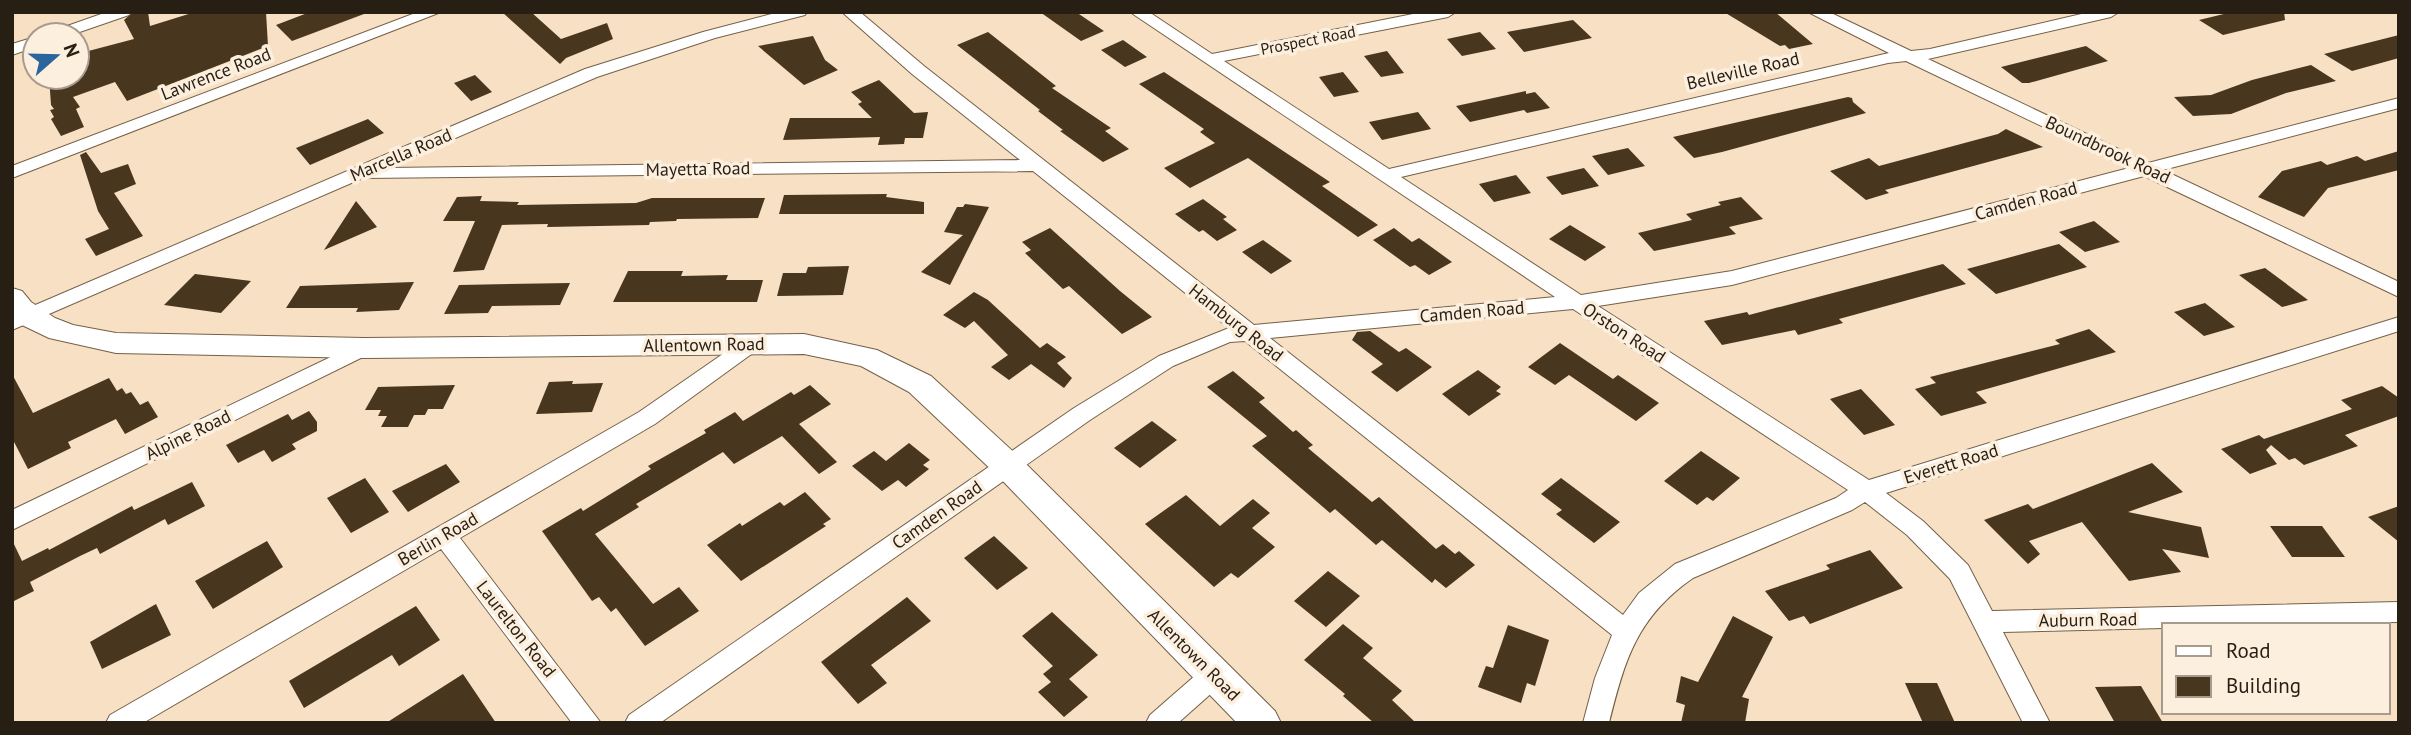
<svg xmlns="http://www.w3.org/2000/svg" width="2411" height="735" viewBox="0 0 2411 735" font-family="'PT Sans',sans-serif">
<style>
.building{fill:#48361e}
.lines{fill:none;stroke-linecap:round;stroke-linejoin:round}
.street-casing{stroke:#746047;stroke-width:2}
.secondary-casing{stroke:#746047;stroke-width:2}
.street{fill:#fff;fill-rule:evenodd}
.secondary{fill:#fff;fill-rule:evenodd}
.labels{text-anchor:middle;stroke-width:7;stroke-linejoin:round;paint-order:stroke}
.far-street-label{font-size:16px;fill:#271e14;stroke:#fdefde}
.street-label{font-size:18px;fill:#271e14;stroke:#fdefde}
</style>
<rect width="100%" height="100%" fill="#f8e0c4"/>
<path class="building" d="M133,12h15l2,14 45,-14h71l2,34 -141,55 -12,-19 -42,15 7,10 -4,2 8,18 -23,9 -10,-17 3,-2 -4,-7 4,-1 -3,-4 -2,-28h28v-23l57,-15 -10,-19z
M310,12h53l1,2 -72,27 -16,-16z
M502,12h29l30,27 46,-16 6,16 -47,19 -6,6z
M1040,12h36l28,19 -23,10z
M1724,12h51l38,32 -24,5 -4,-4 -5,1z
M2232,12h52l1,8 -62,15 -24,-15z
M1573,20l19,18 -68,14 -17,-20z
M988,32l68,54 -4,2 59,40 -6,3 24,18 -26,13 -43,-31 3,-1 -25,-19 2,-1 -83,-65z
M1480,32l16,17 -34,7 -15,-17z
M2399,35v23l-47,13 -28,-17z
M813,36l12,24 13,10 -34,15 -46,-39z
M1123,40l24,17 -22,10 -24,-17z
M2086,46l22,15 -79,22h-7l-21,-16z
M1387,51l17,22 -23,4 -17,-21z
M2311,65l25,16 -50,12 -55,21 -38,2 -19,-19 37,-2 41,-15z
M1164,72l166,110 -8,4 56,39 -20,12 -110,-79 -58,30 -26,-20 51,-25 -15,-11 4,-3 -65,-45z
M1343,72l16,20 -25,5 -15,-20z
M475,75l17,17 -21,9 -17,-18z
M879,80l35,33 14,-1 -5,26h-18l-1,6 -26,1 2,-8 -97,3 7,-22h82l-14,-14 4,-2 -11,-10z
M1526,91v3l9,-2 15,16 -23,5 -3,-3 -54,12 -14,-16z
M1848,97l4,1 1,4 13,11 -144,39 -28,6 -21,-21z
M1418,112l13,17 -49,11 -13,-18z
M368,119l16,14 -74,32 -14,-17z
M2006,129l37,18 -158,43 4,3 -23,7 -36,-29 39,-13 10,8 119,-32z
M1628,148l17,18 -37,9 -16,-19z
M2399,151v19l-71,18 -24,29 -46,-20 24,-26 39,-10 6,4 30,-9 8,5z
M86,152l15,21 27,-9 8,20 -22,9 29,43 -47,20 -11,-17 24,-10 -11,-18 -18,-56z
M1584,168l15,18 -37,9 -16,-18z
M1516,175l15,18 -37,9 -15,-18z
M887,194l-1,3 38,5v12h-145l5,-19z
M482,196l-2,5 39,1 -2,3 119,-2 16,-5h113l-7,20 -81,1 -1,2 -26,1 -1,3 -102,2 1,-3 -46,1 -18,45 -31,2 22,-51h-32l14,-24z
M1741,197l22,22 -34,8 7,7 -82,17 -16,-18 54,-13 -6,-6 35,-9 -3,-3z
M1203,199l24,18 -4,2 14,11 -20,11 -14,-11 -4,2 -24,-18z
M356,201l21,26 -53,23z
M965,204l24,3 -39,78 -29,-13 42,-37 -19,-3 13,-25h6z
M2094,221l26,21 -35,10 -26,-20z
M1570,225l36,22 -21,14 -36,-22z
M1050,228l70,63 32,26 -30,17 -53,-48 -6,3 -38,-36 6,-3 -9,-8z
M1394,228l18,14 7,-4 33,24 -23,13 -14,-10 -5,2 -37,-27z
M1263,240l29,21 -21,13 -29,-22z
M2059,244l28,23 -91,27 -29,-25z
M1943,264l23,20 -127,35 4,4 -45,12 -3,-5 -73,15 -18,-24 43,-9 2,3z
M849,266l-6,29 -66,1 6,-23h23l2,-6z
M2265,268l43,32 -26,7 -43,-32z
M628,271h55l-2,5 47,-1 -2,5h37l-6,22h-144z
M195,274l56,7 -30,32 -57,-8z
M414,282l-15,28 -43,2 2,-4h-72l14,-22z
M570,283l-10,22 -68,1 -4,7 -44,1 15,-29z
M974,292l14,8 52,48 7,-5 19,14 -9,6 15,15 -8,10 -33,-24 -22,16 -18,-13 17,-12 -34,-34 -9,7 -22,-13z
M2205,303l30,24 -31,9 -30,-24z
M2089,329l27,23 -140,40 11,11 -46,13 -26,-27 21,-6 -6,-6 130,-33 -5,-4z
M1370,331l29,21 7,-4 26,19 -35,25 -26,-20 12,-8 -31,-24 5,-8z
M1560,343l53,36 5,-4 41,28 -23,18 -67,-46 -14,10 -27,-18z
M1478,370l23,17 -5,4 5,3 -32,22 -27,-22z
M1233,371l32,27 -6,4 34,30 3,-2 17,15 -5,3 64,54 7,-5 57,52 7,-5 12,10 4,-3 16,14 -29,23 -11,-9 -3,4 -50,-43 -6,5 -41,-36 -5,4 -78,-67 15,-10 -60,-49z
M12,374l21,39 76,-35 8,13 5,-3 4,6 5,-2 9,13 8,-4 10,16 -33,17 -9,-15 -48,23 3,6 -43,21 -16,-31z
M573,381l-1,3 31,-1 -11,29 -56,2 13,-32z
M455,385l-12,24h-15l-3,6h-11l-6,12h-27l6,-11h-9l3,-6h-16l13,-23z
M810,385l21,19 -32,20 38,38 -18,12 -37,-38 -48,28 -11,-12 -87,52 3,3 -44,27 58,70 26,-17 20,24 -54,35 -29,-38 -5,4 -12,-15 -7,4 -50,-70 39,-23 2,3 68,-42 -3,-3 58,-33 -2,-3 31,-18 8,9 48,-29 3,3z
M2382,386l17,12v18l-54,19 13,11 -54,19 -9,-7 -6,2 -18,-15 -5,5 11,14 -27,10 -29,-25 38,-14 5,4 88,-30 -11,-9z
M1861,389l34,36 -31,10 -34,-36z
M309,411l8,11v9l-25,13 4,5 -24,13 -8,-12 -26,13 -12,-18 62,-31 4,6z
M1152,421l25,19 -37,28 -26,-20z
M909,443l21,17 -7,5 6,4 -23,18 -8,-7 -16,11 -30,-25 22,-15 12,10z
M1701,451l39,27 -27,23 -6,-4 -10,8 -33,-24z
M2152,463l31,29 -55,20 73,15 8,31 -47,-9 19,23 -52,9 -47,-59 -53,19 11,13 -12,10 -44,-44 44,-16 5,5z
M446,464l14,18 -52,30 -16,-21z
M365,478l24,34 -38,21 -24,-35z
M1561,478l59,44 -26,21 -38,-29 6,-4 -21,-16z
M192,482l13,24 -37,19 -3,-6 -65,35 -3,-6 -17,8 -50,26 4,9 -22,11v-62l10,21 26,-13 1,2 83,-44 2,4z
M805,492l26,27 -8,5 3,2 -85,55 -34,-36 33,-22 2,3 38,-24 4,4z
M1186,495l34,31 33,-27 17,14 -18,15 23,19 -37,31 -7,-5 -17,14 -69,-63z
M2399,506v36l-31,-25z
M2270,526h52l23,31h-53z
M994,536l34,32 -31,22 -33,-32z
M267,541l16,26 -70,42 -18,-28z
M1870,550l33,38 -93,36 -6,-8 -15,5 -24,-30 65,-22 -4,-4z
M1328,571l32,25 -34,31 -32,-26z
M907,597l24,24 -60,44 16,18 -29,21 -37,-42z
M156,604l15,31 -69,34 -12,-27z
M416,606l24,34 -41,26 -7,-11 -88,53 -15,-27z
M1052,612l46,43 -29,24 19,18 -24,20 -26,-25 13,-10 -8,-8 10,-8 -31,-30z
M1733,616l40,21 -31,60 7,2 -4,24h-64l4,-18 -9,-3 5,-26 17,6z
M1343,624l30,24 -10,10 39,33 -10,9 24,23h-42l-31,-27 2,-2 -41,-34z
M1508,625l41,15 -14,46 -8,-3 -6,20 -43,-16 8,-21 7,2z
M463,674l33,49h-110z
M1905,683h32l18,40h-32z
M2141,686l22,37h-48l-20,-36z"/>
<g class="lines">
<defs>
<path id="street" d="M107,12h24l-2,3 -58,20h-23l2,-3z
M418,12h23l-429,166v-12z
M779,12h28l-2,3 -90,23 -118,39 -211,91 634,-8 -108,-86 -70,-62h18l64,54 330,259 301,-28 -425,-285h19l63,42 211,-42h33l-8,5 -224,44 165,108 500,-116 -81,-41h21l82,39 19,-2 160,-37h29l-8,5 -183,42 220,104 251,-65v10l-236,62 236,112v15l-255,-121 -412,109 -134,21 271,174 530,-163v14l-513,162 37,28 45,44 24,46 407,-9v20l-235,3v3l-161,4 47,91h-27l-73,-144 -43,-44 -42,-33 -13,8 -159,68c-56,39 -68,81 -84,145h-26l12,-45 17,-43 -367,-294 -15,1 -57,24 -83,54 -430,303h-35l4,-8 445,-307 85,-52 70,-28 -196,-157 -670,7 -351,152v-15l573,-246 118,-37zM1906,61l223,107 -397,103 -151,24 -180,-118 487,-114zM1573,309l275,181 -12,8 -161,66 -36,29 -16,22 -353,-277z
M35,37v10l-23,8v-11z
M750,338l7,2 3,5 -3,5 -102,74 -195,114 141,185h-29l-131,-174 -298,174h-37l4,-8 529,-303 104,-72z
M364,341l7,2 3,5 -3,5 -359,177v-20z
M1214,664l9,3 4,8 -4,8 -45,40h-32l4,-8 55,-48z"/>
<path id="secondary" d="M12,288l10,3 9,11 24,16 18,7 43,8 248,5 440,-4 73,16 54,26 88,81 256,254 6,12h-44l-240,-248 -88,-83 -48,-26 -57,-12 -440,4 -248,-5 -67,-15 -27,-13 -10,-8z"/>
</defs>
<use href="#street" class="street-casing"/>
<use href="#secondary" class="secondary-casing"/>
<use href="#street" class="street"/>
<use href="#secondary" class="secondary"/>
</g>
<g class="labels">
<g class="far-street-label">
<text transform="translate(1308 40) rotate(-11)" y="6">Prospect Road</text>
</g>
<g class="street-label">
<text transform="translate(1743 71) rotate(-13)" y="6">Belleville Road</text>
<text transform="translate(216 74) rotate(-21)" y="6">Lawrence Road</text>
<text transform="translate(2108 150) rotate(25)" y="6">Boundbrook Road</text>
<text transform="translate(401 155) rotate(-23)" y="6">Marcella Road</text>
<text transform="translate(698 169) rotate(-1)" y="6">Mayetta Road</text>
<text transform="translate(2026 201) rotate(-15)" y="6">Camden Road</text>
<text transform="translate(1472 312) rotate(-5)" y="6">Camden Road</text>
<text transform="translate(1236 323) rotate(38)" y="6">Hamburg Road</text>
<text transform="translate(1624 333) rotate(33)" y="6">Orston Road</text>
<text transform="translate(704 345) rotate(-1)" y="6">Allentown Road</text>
<text transform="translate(188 435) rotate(-26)" y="6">Alpine Road</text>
<text transform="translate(1951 464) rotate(-17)" y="6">Everett Road</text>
<text transform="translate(937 515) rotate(-35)" y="6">Camden Road</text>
<text transform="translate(438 539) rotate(-30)" y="6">Berlin Road</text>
<text transform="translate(2088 620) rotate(-1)" y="6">Auburn Road</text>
<text transform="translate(516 629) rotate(52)" y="6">Laurelton Road</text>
<text transform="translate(1194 655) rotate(45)" y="6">Allentown Road</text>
</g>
</g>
<rect width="2411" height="735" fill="none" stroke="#271e14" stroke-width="28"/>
<rect x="2162" y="623" width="228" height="91" fill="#fdefde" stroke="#a79b8d" stroke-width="2"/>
<rect x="2176" y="646" width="35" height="10" fill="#ffffff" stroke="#a79b8d" stroke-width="2"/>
<text x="2226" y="658" font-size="21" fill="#271e14">Road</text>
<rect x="2176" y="676" width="35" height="21" fill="#48361e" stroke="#a79b8d" stroke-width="2"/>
<text x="2226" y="693" font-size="21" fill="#271e14">Building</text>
<g transform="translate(56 56) rotate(70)"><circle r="33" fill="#fdefde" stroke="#a79b8d" stroke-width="2"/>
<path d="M0-5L12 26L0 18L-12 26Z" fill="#2a669d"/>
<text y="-10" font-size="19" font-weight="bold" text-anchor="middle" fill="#271e14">N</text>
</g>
</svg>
